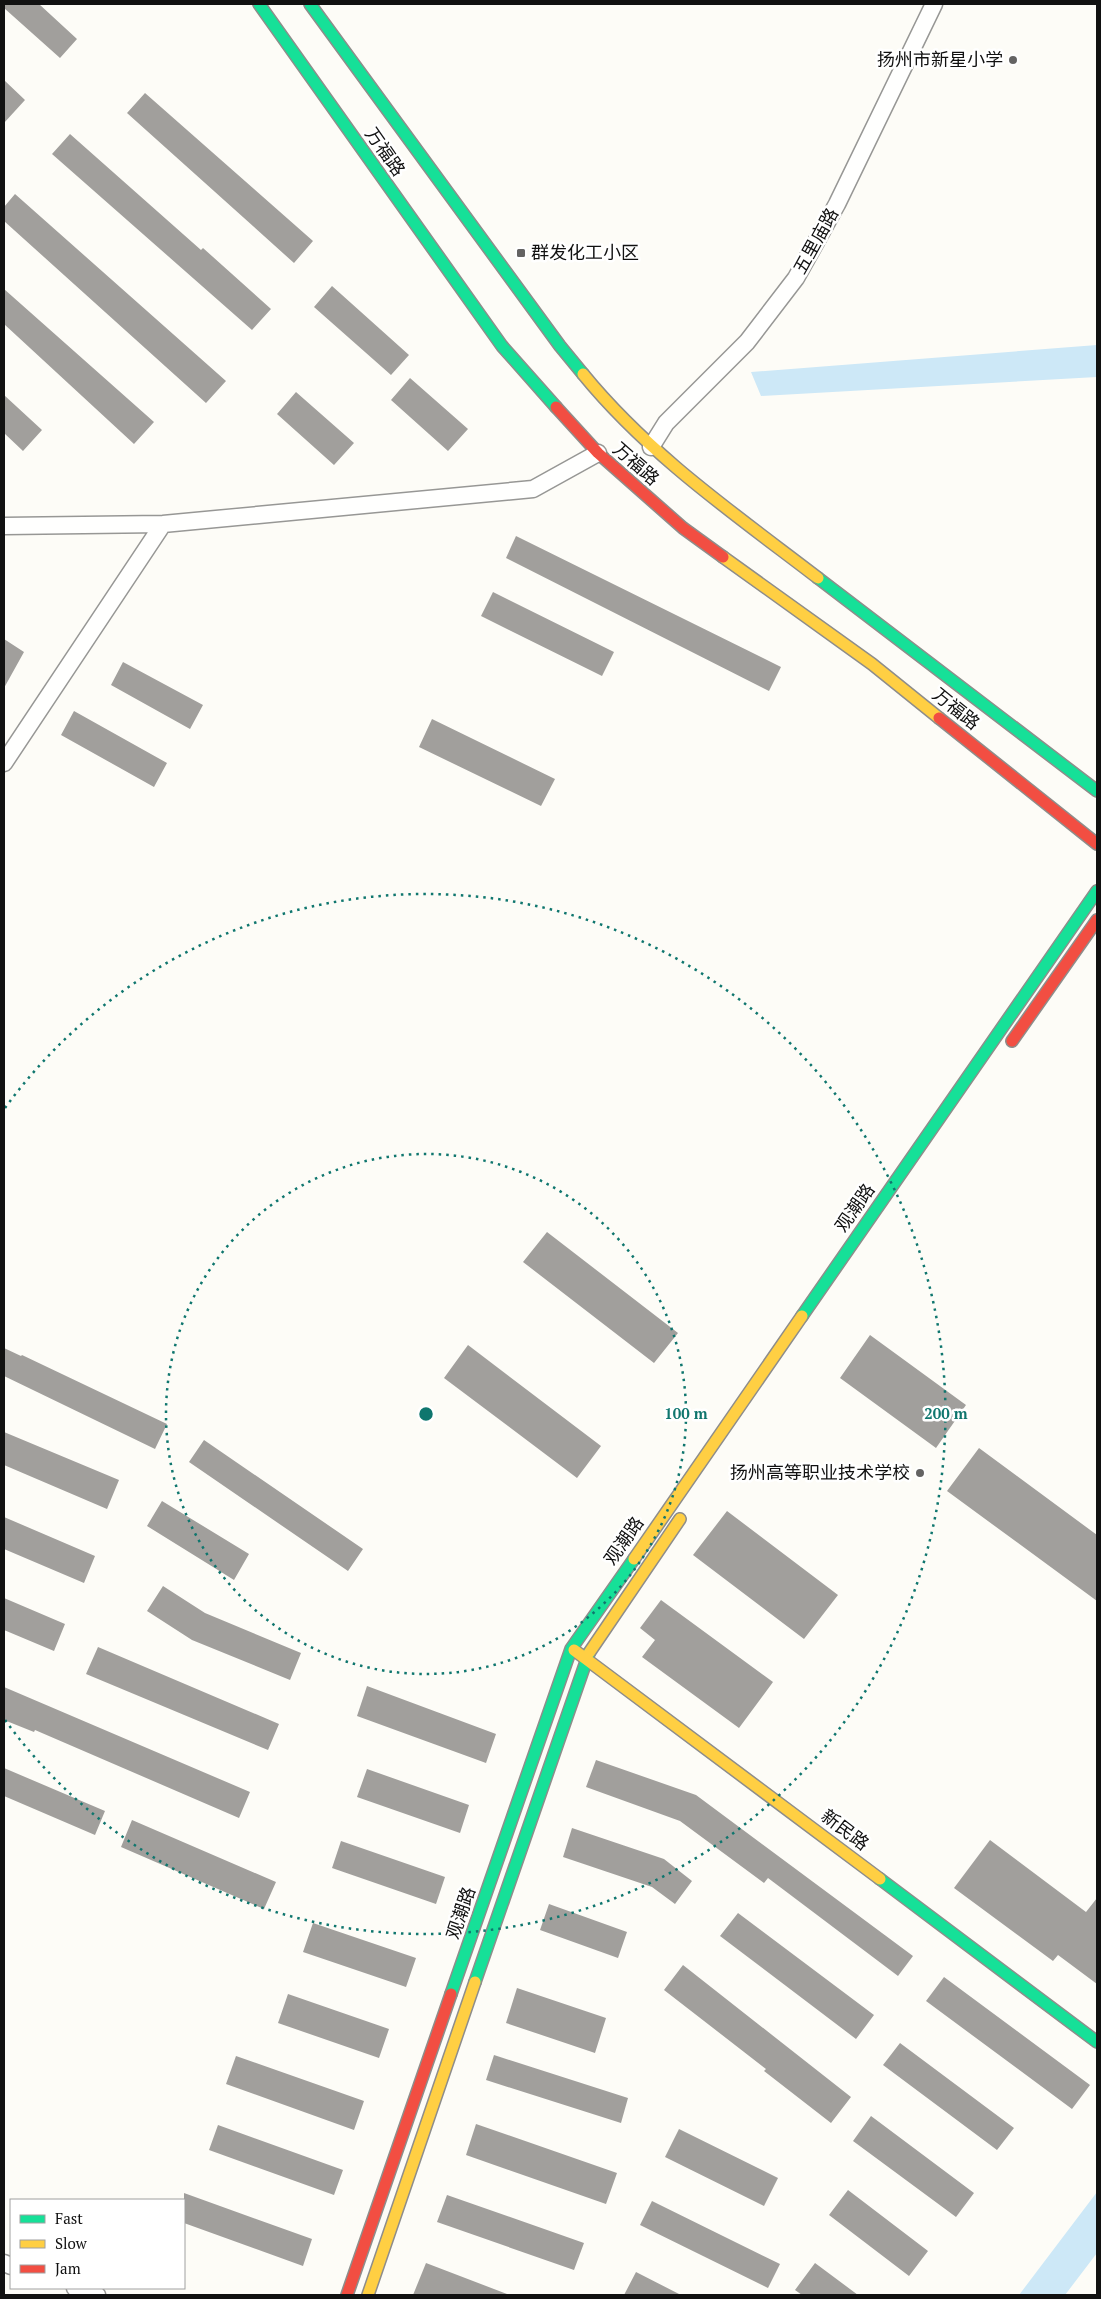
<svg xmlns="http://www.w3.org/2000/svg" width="1101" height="2299" viewBox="0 0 1101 2299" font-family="'PT Serif','Noto Sans SC',serif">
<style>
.water{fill:#cde8f7}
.building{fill:#a19f9c}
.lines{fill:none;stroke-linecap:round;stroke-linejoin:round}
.street-casing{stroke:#979795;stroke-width:19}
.fast-casing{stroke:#8e8d8b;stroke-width:14}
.slow-casing{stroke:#8e8d8b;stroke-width:14}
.jam-casing{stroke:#8e8d8b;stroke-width:14}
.street{stroke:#fffffe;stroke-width:16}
.fast{stroke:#16e098;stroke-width:11}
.slow{stroke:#ffcf43;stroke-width:11}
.jam{stroke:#f24e42;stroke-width:11}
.ring{fill:none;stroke:#0f766e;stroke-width:2.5;stroke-dasharray:2.5 5}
.poi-dot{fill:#646362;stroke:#fff;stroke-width:2}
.labels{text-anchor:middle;stroke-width:5;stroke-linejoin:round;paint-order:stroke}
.poi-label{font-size:18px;fill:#111;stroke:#fff;text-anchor:end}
.street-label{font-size:18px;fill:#111;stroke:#fff}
.centre{fill:#0f766e;stroke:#fff;stroke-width:2.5}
.ring-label{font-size:15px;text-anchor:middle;font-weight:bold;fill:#0f766e;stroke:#fff;stroke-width:5;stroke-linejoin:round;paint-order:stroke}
</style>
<rect width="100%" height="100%" fill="#fdfcf7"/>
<path class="water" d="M1097,345v32l-336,19 -10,-24z
M1097,2192v61l-32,42h-46z"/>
<path class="building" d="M4,4h35l38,35 -17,19 -56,-50z
M4,80l21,20 -21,23z
M145,93l168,148 -19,22 -167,-150z
M70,134l131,116 2,-2 68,61 -19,21 -200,-176z
M15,194l211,187 -20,22 -202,-182v-14z
M332,286l77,69 -18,20 -77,-68z
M4,289l150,133 -20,22 -130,-120z
M410,378l58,51 -20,22 -57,-51z
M296,392l58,51 -20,22 -57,-51z
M4,395l38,35 -19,21 -19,-18z
M516,536l265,131 -12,24 -263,-133z
M493,592l121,60 -12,24 -121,-60z
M4,639l20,13 -20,36z
M123,662l80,43 -13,24 -79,-44z
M74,711l93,52 -13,24 -93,-52z
M432,719l123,60 -14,27 -122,-59z
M547,1232l131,101 -24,30 -131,-101z
M870,1335l96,70 -30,43 -96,-70z
M468,1345l133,101 -24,32 -133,-100z
M4,1348l17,8 1,-1 145,69 -12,25 -151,-73z
M4,1432l115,48 -12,29 -103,-44z
M204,1440l159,109 -15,22 -159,-109z
M979,1448l118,87v66l-150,-110z
M162,1501l87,53 -15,26 -87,-54z
M727,1511l111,84 -34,44 -111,-84z
M4,1517l91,39 -11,27 -80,-34z
M163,1586l42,27 96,40 -11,27 -98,-40 -45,-29z
M4,1598l61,26 -11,27 -50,-21z
M661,1600l112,82 -34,46 -97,-71 13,-17 -15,-12z
M98,1647l181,77 -11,26 -182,-76z
M367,1686l129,48 -10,29 -129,-47z
M4,1687l246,105 -11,26 -204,-88 -1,2 -30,-12z
M596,1760l100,35 217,161 -15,20 -130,-98 -4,5 -84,-62 -94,-34z
M4,1768l101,43 -10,24 -91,-39z
M367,1769l102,36 -9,28 -103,-36z
M132,1820l144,62 -12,27 -143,-62z
M572,1828l92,31 28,22 -17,23 -23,-17 -89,-30z
M990,1840l96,72 11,-14v86l-39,-29 -5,6 -99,-73z
M341,1841l104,36 -9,27 -104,-36z
M549,1904l78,28 -9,26 -78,-28z
M738,1913l136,102 -18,24 -136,-103z
M313,1923l103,35 -10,29 -103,-35z
M683,1965l168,132 -20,26 -67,-52 2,-2 -102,-79z
M944,1977l146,108 -18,24 -146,-108z
M517,1988l89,30 -11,35 -89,-30z
M288,1994l101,35 -10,29 -101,-35z
M900,2043l114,85 -17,22 -114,-85z
M494,2055l134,43 -7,25 -135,-43z
M236,2056l128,45 -10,29 -128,-46z
M871,2116l103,77 -18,24 -103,-76z
M476,2124l141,49 -11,31 -140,-49z
M218,2125l125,45 -9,25 -125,-45z
M679,2129l99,49 -14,28 -99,-49z
M848,2190l80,61 -19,25 -80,-61z
M184,2193l128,46 -9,27 -119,-43z
M447,2195l137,48 -10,27 -137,-48z
M652,2201l128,63 -12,24 -128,-63z
M426,2263l81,31v1h-94z
M815,2263l43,32h-56l-7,-5z
M636,2272l45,23h-57z"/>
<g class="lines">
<defs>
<path id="street" d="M651,447l15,-24 81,-81 49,-64 41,-74 97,-200
M4,526l159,-2 370,-35 65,-36
M4,763l159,-239
M4,2263l7,3
M75,2288l22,7"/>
<path id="fast" d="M259,4l243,342 54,61
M310,4l250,342 23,28
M818,578l279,213
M802,1316l295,-425
M880,1879l217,163
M475,1982l114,-329
M451,1994l120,-345 63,-90"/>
<path id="slow" d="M583,374c66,81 153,141 235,204
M723,557l149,107 67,54
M634,1559l168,-243
M574,1650l306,229
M589,1653l91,-134
M368,2295l107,-313"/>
<path id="jam" d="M556,407l42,46 85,75 40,29
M939,718l158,126
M1012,1041l85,-121
M347,2295l104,-301"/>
</defs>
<use href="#street" class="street-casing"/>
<use href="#fast" class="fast-casing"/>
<use href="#slow" class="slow-casing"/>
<use href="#jam" class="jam-casing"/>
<use href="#street" class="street"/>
<use href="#fast" class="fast"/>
<use href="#slow" class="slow"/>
<use href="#jam" class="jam"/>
</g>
<g class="ring">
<circle cx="426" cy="1414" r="260"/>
<path d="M5 1108A520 520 0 1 1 5 1720"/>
</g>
<g class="poi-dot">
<circle cx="1013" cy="60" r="5"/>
<rect x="516" y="248" width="10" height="10" rx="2.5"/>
<circle cx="920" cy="1473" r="5"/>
</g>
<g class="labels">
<g class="poi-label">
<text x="1003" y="66">扬州市新星小学</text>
<text x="531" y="259" text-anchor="start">群发化工小区</text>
<text x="910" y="1479">扬州高等职业技术学校</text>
</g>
<g class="street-label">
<text transform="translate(385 152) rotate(55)" y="6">万福路</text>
<text transform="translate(816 241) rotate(-61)" y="6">五里庙路</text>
<text transform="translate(636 464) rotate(41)" y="6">万福路</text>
<text transform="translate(956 709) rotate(39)" y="6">万福路</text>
<text transform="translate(855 1208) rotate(-55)" y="6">观潮路</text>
<text transform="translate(624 1541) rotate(-55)" y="6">观潮路</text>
<text transform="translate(845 1830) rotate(37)" y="6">新民路</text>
<text transform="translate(461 1913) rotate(-71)" y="6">观潮路</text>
</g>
</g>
<circle cx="426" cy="1414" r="8" class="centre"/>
<g class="ring-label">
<text x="686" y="1419">100 m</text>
<text x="946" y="1419">200 m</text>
</g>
<rect width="1101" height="2299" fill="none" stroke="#111111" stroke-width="10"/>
<rect x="10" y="2199" width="175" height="90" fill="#ffffff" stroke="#a0a0a0"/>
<rect x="20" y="2215" width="25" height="8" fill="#16e098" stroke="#a0a0a0"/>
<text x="55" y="2224" font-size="15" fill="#111111">Fast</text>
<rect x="20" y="2240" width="25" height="8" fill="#ffcf43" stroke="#a0a0a0"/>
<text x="55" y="2249" font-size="15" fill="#111111">Slow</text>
<rect x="20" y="2265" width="25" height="8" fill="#f24e42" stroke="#a0a0a0"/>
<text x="55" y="2274" font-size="15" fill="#111111">Jam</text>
</svg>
